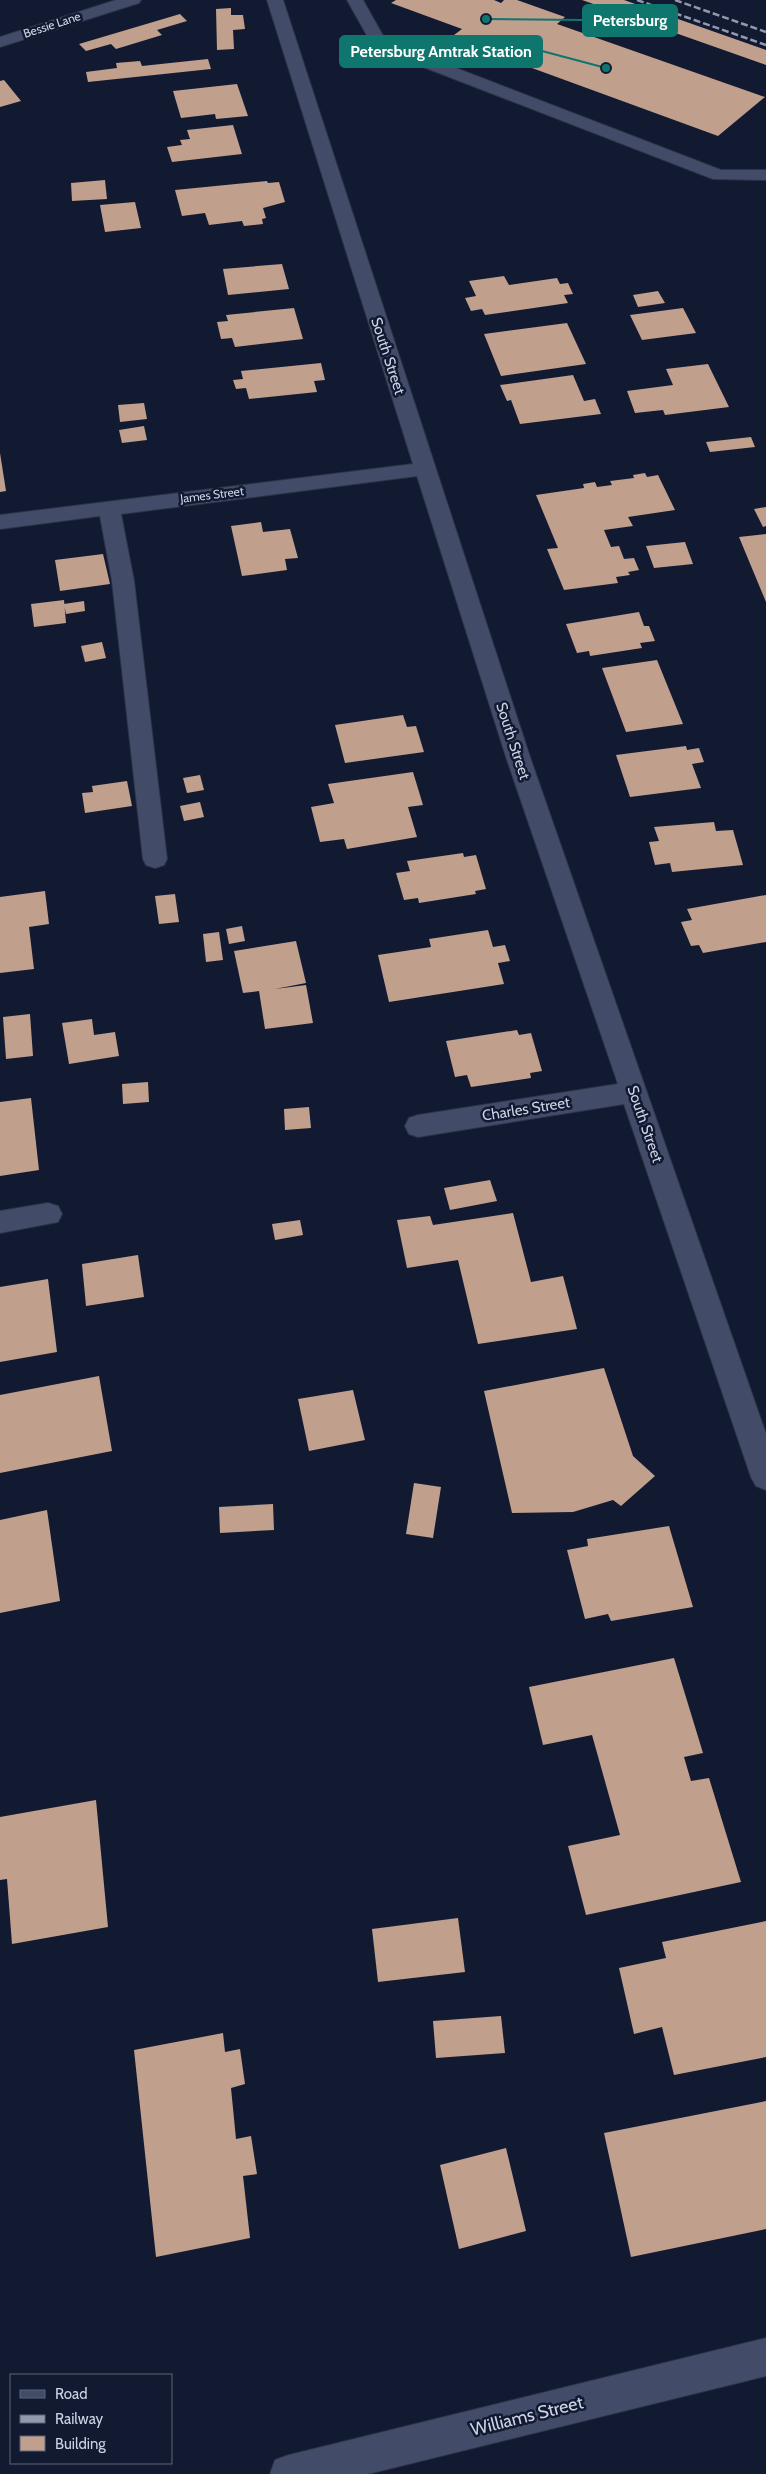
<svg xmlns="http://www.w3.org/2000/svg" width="766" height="2474" viewBox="0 0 766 2474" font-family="Cabin,sans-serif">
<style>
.building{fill:#c19f8d}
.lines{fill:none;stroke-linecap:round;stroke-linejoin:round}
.minor-casing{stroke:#2f3246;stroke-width:2}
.minor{fill:#424c68;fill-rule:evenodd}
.rail{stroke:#9299ac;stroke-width:2.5;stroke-dasharray:7 3;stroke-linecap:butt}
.labels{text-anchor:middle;stroke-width:5;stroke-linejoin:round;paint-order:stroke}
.far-street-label{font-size:12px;fill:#cdd3e4;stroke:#121a32}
.street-label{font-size:15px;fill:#cdd3e4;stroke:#121a32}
.near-street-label{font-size:18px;fill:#cdd3e4;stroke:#121a32}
.leader{fill:none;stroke:#0f766e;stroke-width:2}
.callout-dot{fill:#0f766e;stroke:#121a32;stroke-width:2}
.callout{fill:#0f766e;stroke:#0f766e;stroke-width:2}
.callout-label{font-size:16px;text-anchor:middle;font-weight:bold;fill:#fff}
</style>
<rect width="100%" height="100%" fill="#121a32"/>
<path class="building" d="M396,0h98l7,3 3,-3h13l48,17 -8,7 208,73 -47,39 -268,-98 12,-9 -71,-26z
M582,0h42l142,50v15z
M231,8v7h12l2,14 -12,1 1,19 -17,1 -1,-41z
M180,14l7,7 -30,9 5,5 -46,14 -5,-5 -25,7 -7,-7z
M208,59l3,10 -123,13 -2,-10 31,-4 -1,-5 24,-2 2,5z
M4,80l17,21 -21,6v-26z
M237,84l11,32 -32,3 -1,-5 -34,4 -8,-27z
M233,125l9,29 -70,8 -5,-15 15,-2 -2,-5 10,-1 -3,-9z
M105,180l2,19 -35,2 -1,-18z
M267,181l1,2 11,-1 6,20 -22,6 3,10 -4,1 1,5 -19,2 -2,-5 -33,4 -4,-12 -23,3 -7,-26z
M135,202l6,26 -36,4 -5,-27z
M282,264l7,25 -61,6 -5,-26z
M504,276l5,9 48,-7 3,6 8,-1 5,11 -9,1 4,8 -83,12 -3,-6 -11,2 -6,-13 11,-2 -7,-15z
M658,291l7,12 -27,4 -5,-12z
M294,308l9,31 -68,8 -3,-9 -11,1 -4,-17 11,-1 -2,-6z
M683,308l13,25 -54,7 -12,-25z
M567,323l19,41 -85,12 -17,-42z
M321,363l4,17 -11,1 3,11 -68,7 -3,-11 -10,1 -3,-9 10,-1 -2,-8z
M708,364l21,43 -64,8 -2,-5 -28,3 -8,-22 46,-6 -7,-16z
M573,375l11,26 11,-2 6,15 -81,10 -9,-24 -4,1 -7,-16z
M144,403l3,16 -27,3 -2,-17z
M144,426l3,14 -25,3 -3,-13z
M751,437l4,10 -45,5 -4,-10z
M0,453l6,38 -6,1z
M645,473l2,4 11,-2 17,35 -47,7 5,9 -29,4 7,17 8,-1 5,13 10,-1 5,12 -11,2 2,3 -14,2 2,6 -54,7 -17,-41 11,-1 -22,-53 48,-7 -1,-4 12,-2 2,5 15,-2 -2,-4 24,-3 -1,-3z
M766,507v19l-3,1 -9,-18z
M261,522l2,10 27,-3 8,29 -13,1 2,11 -45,6 -11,-50z
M766,534v68l-27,-65z
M685,542l8,22 -39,4 -8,-22z
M103,554l7,30 -50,7 -5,-31z
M64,600l2,23 -32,4 -3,-23z
M84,601l1,10 -19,3 -2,-10z
M639,612l5,14h5l6,15 -15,2 2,5 -52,8 -1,-5 -12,2 -11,-29z
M102,642l4,16 -21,4 -4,-16z
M657,660l26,64 -57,8 -24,-64z
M403,715l4,12 9,-1 8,26 -79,11 -10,-38z
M686,746l1,4 12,-2 5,14 -12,2 9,24 -71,9 -14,-42z
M413,772l10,33 -15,2 9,30 -70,12 -3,-10 -24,3 -9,-35 23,-4 -6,-19z
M200,775l4,15 -17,3 -4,-15z
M127,781l5,25 -47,7 -3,-20 11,-1 -1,-6z
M200,802l4,15 -20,4 -4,-15z
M714,822l2,9 17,-1 10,35 -71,7 -2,-9 -15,2 -6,-23 10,-1 -5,-14z
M463,853l1,4 12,-2 10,34 -11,2 1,3 -57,9 -1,-5 -14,2 -8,-27 14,-2 -3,-10z
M45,891l4,33 -20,3 5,42 -34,4v-76z
M175,894l4,28 -20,2 -4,-28z
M766,895v47l-63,11 -4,-8 -8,1 -10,-24 11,-2 -5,-11z
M242,926l3,15 -16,3 -3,-15z
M488,930l5,17 12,-2 5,16 -12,2 6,21 -115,18 -11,-47 53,-8 -2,-8z
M219,932l4,28 -17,2 -3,-28z
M296,941l10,42 -31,6 31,-4 7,38 -48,6 -6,-38 -16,2 -9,-42z
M30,1014l3,42 -27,3 -3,-42z
M92,1019l2,16 21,-3 4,24 -50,8 -7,-41z
M517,1030l2,5 12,-2 11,38 -12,2 1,5 -60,9 -4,-12 -12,2 -9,-36z
M148,1082l1,20 -26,2 -1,-20z
M31,1098l8,72 -39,6v-74z
M309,1107l2,21 -26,2 -1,-21z
M490,1180l7,21 -47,9 -6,-22z
M513,1213l18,69 32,-6 14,53 -99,15 -20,-84 -51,8 -10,-48 33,-4 3,9z
M300,1220l3,15 -28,5 -3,-16z
M138,1255l6,42 -58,9 -4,-42z
M48,1279l9,73 -57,10v-75z
M604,1368l29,88 22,20 -34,30 -8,-6 -40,12 -61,1 -28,-122z
M99,1376l13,75 -112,22v-78z
M353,1390l12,50 -56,11 -11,-52z
M414,1483l27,4 -8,51 -27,-4z
M273,1504l1,26 -54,3 -1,-26z
M47,1510l13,91 -60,12v-93z
M669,1526l24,81 -82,14 -3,-7 -23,5 -18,-69 21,-4 -1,-7z
M674,1658l29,95 -19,4 7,24 18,-3 32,104 -155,33 -18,-69 52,-11 -28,-100 -49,10 -14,-58z
M96,1800l12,127 -96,17 -5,-65 -7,1v-63z
M458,1918l7,54 -87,10 -6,-53z
M766,1921v136l-92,18 -12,-48 -28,7 -15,-66 47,-10 -4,-16z
M501,2016l4,37 -69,5 -3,-37z
M223,2033l2,19 15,-3 5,35 -14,4 5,51 15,-3 6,38 -14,2 7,62 -94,19 -22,-207z
M766,2101v128l-135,28 -27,-124z
M506,2148l20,83 -67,18 -19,-84z"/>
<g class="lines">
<defs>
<path id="minor" d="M116,0h25l-2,3 -139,44v-10z
M267,0h16l247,757 236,677v56l-10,-4 -5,-9 -127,-373 -206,33 -9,-3 -4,-8 4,-8 9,-3 200,-31 -112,-327 -89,-281 -296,38 13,67 33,278 -3,6 -9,3 -9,-3 -3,-6 -31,-278 -12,-65 -100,13v-14l413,-51z
M347,0h16l23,41 335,129h45v10l-53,-1 -339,-131z
M48,1203l10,3 4,8 -4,8 -58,11v-22z
M766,2338v38l-398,98h-98l5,-14 14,-5z"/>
</defs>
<use href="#minor" class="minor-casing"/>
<use href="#minor" class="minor"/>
<path class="rail" d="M637,0l129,45
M675,0l91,32"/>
</g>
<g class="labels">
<g class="far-street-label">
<text transform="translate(52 25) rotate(-18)" y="4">Bessie Lane</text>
<text transform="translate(212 495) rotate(-7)" y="4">James Street</text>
</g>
<g class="street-label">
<text transform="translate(388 356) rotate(72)" y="5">South Street</text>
<text transform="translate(513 741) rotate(72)" y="5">South Street</text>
<text transform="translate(526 1109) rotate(-9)" y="5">Charles Street</text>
<text transform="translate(645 1124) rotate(71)" y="5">South Street</text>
</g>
<g class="near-street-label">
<text transform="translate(527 2416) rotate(-14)" y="6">Williams Street</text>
</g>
</g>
<path class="leader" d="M486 19L583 20M606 68L542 51"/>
<g class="callout-dot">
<circle cx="486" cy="19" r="5"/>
<circle cx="606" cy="68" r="5"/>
</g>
<g class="callout">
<rect x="583" y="5" width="94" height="31" rx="5"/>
<rect x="340" y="36" width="202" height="31" rx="5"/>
</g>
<g class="callout-label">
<text x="630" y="26">Petersburg</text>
<text x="441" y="57">Petersburg Amtrak Station</text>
</g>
<rect x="10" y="2374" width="162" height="90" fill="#121a32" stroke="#5d6479"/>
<rect x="20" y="2390" width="25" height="8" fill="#424c68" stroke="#5d6479"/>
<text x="55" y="2399" font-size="15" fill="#cdd3e4">Road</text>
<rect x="20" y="2415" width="25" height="8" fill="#9299ac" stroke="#5d6479"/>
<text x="55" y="2424" font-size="15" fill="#cdd3e4">Railway</text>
<rect x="20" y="2436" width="25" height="15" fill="#c19f8d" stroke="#5d6479"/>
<text x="55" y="2449" font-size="15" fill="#cdd3e4">Building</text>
</svg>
